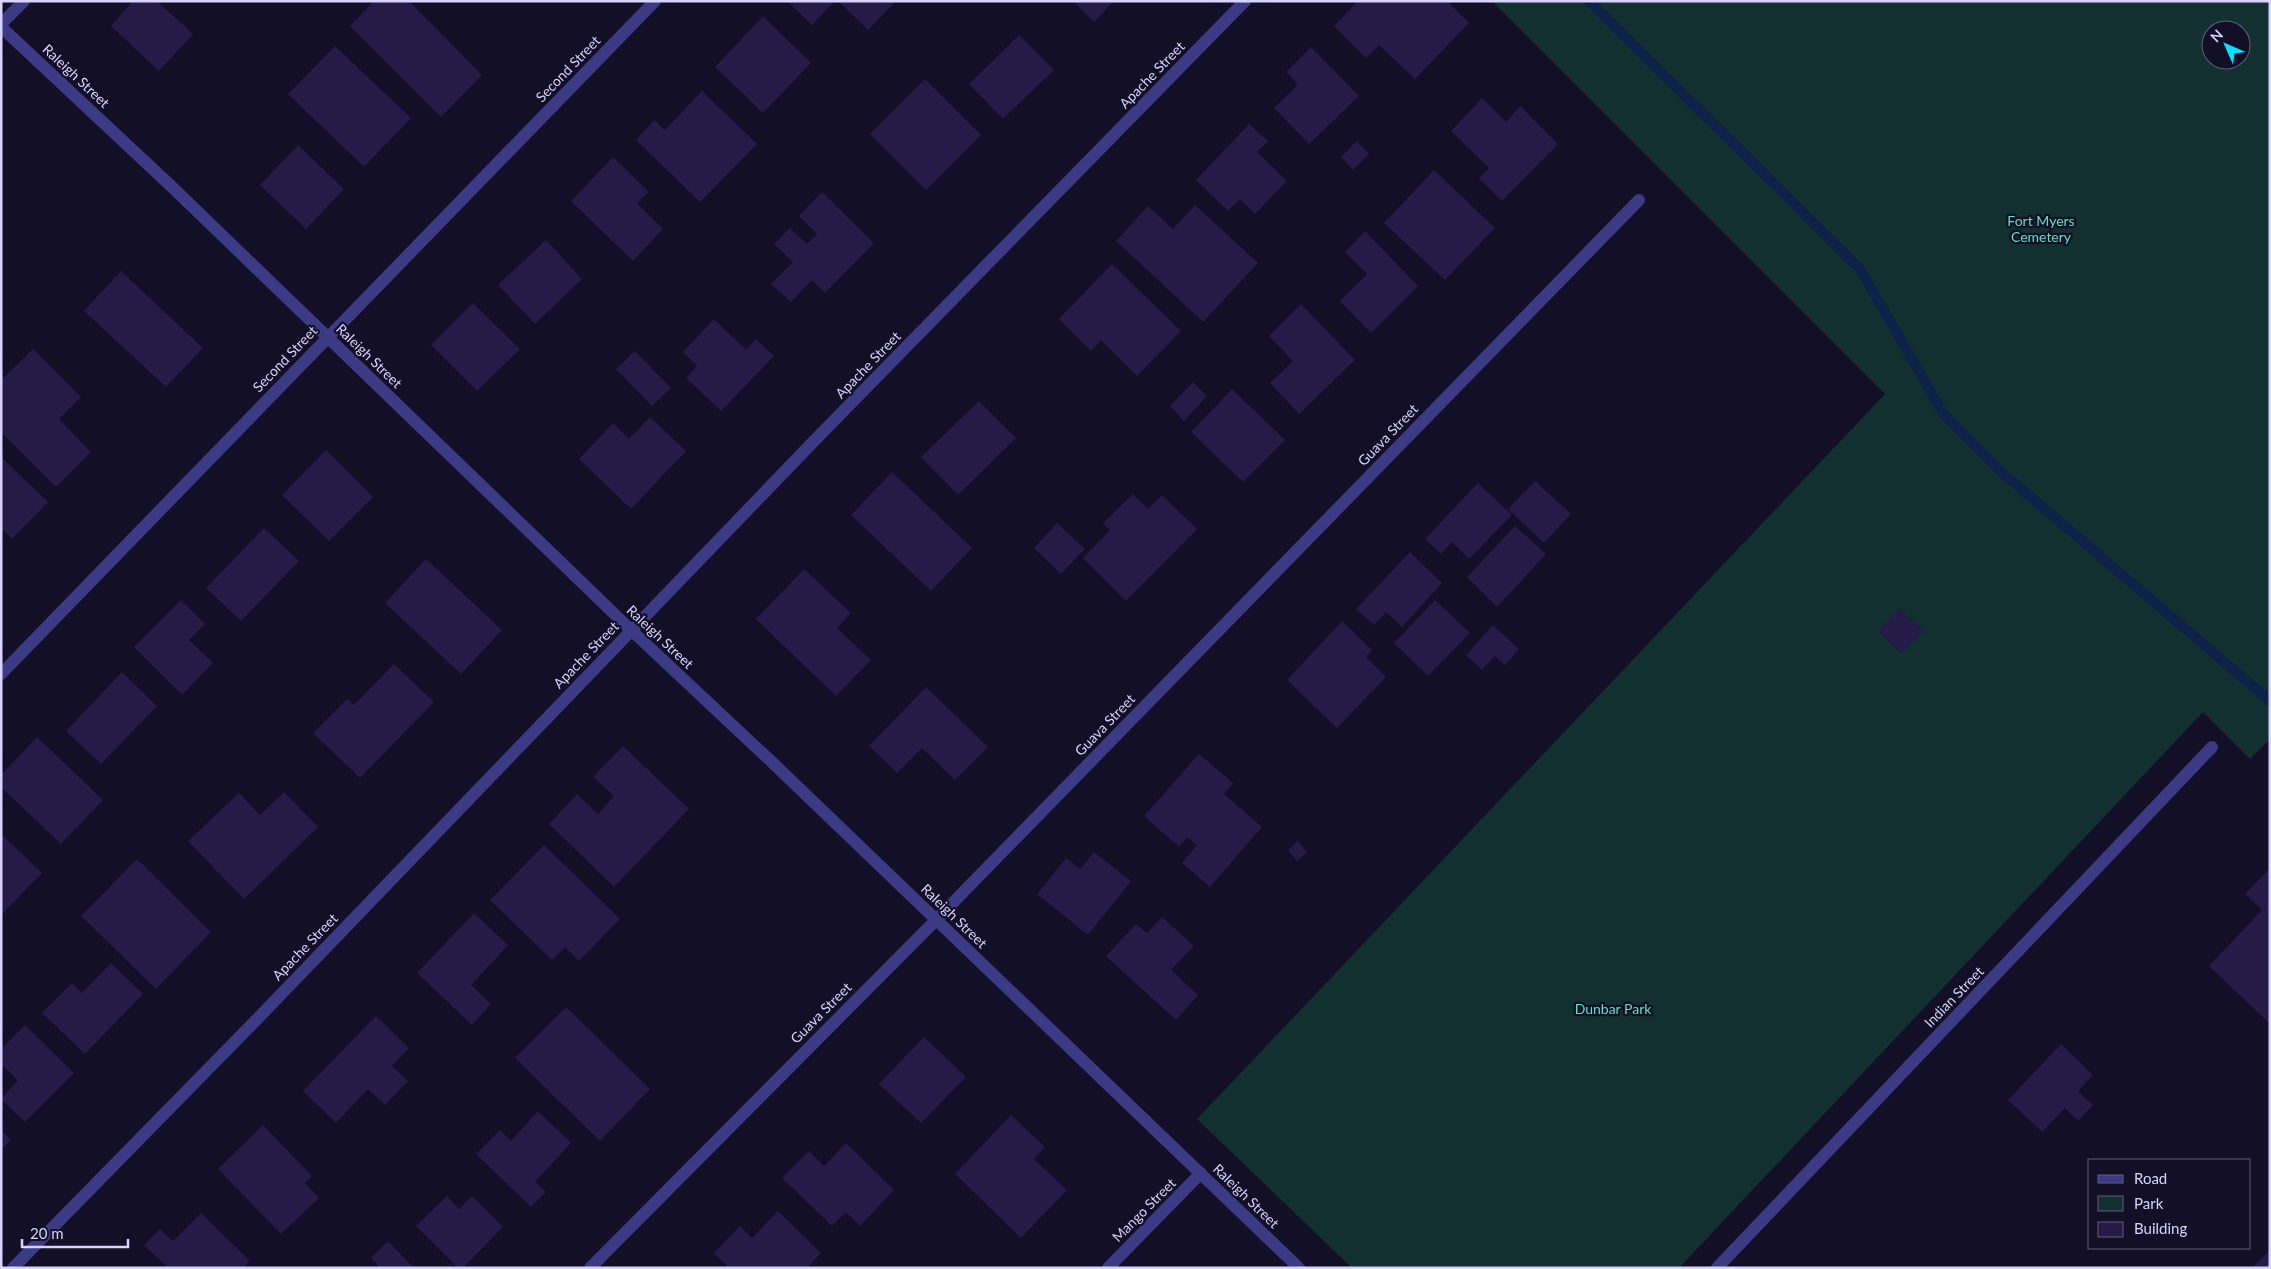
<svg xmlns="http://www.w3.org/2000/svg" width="2271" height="1269" viewBox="0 0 2271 1269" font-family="Lato,sans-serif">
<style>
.green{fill:#12302f;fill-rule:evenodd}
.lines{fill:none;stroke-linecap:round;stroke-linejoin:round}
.stream{stroke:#0c2248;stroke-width:10}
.building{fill:#241b47}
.minor{stroke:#3d3a85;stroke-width:12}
.tertiary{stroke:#3d3a85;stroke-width:12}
.labels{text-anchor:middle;stroke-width:4.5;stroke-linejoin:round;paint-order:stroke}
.street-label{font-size:14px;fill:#d9d4ff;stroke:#130f26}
.park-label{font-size:14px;fill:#5fe0c0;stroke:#130f26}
</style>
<rect width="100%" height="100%" fill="#130f26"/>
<path class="green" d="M1492,1h778v738l-20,20 -47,-47 -524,556h-327l-155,-149 688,-725zM2211,30h30v30h-30z"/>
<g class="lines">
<path class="stream" d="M1589,1l271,268 83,144 62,62 265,226"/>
</g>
<path class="building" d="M133,1h24l36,33 -34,37 -48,-45z
M374,1h35l73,74 -41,42 -91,-91z
M787,1h48l-23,24z
M838,1h58l-28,29z
M1073,1h41l-20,21z
M1358,1h89l22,22 -54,56 -36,-34 -13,13 -32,-32z
M763,16l48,47 -48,50 -48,-46z
M1019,35l35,35 -51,49 -34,-35z
M335,46l76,72 -47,49 -76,-73z
M1311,47l48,49 -50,48 -35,-36 24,-23 -12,-13z
M925,79l56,56 -55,55 -56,-56z
M702,91l55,53 -57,58 -64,-62 18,-20 11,10z
M1482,98l24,24 14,-16 38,38 -56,57 -23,-23 10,-10 -38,-37z
M1249,124l19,17 -11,11 30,29 -32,33 -15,-15 -12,12 -32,-31z
M1357,141l12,13 -16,16 -12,-13z
M298,145l46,44 -38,40 -46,-44z
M613,157l36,35 -12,11 26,26 -30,32 -62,-60z
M1434,170l61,58 -50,52 -61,-57z
M822,192l52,51 -49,50 -13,-13 -21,22 -20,-18 22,-22 -19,-18 16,-16 17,16 10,-10 -18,-18z
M1195,205l63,58 -55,59 -87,-81 32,-35 25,23z
M1365,231l53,55 -47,47 -31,-32 27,-27 -22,-22z
M546,240l36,39 -47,45 -37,-39z
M1112,264l69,67 -44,45 -36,-36 -10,11 -32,-32z
M121,271l82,77 -37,39 -82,-76z
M473,303l47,46 -43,42 -46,-46z
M1301,304l54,56 -56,54 -29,-31 23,-22 -24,-25z
M714,319l32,31 10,-11 18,17 -53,55 -35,-33 11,-12 -14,-14z
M33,349l48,48 -22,22 32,33 -35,35 -55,-55v-52z
M635,351l36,37 -19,18 -36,-37z
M1193,382l14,14 -23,25 -14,-15z
M1232,389l53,51 -42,42 -52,-50z
M979,401l37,37 -58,57 -37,-38z
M650,417l36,34 -55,58 -52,-50 34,-36 16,16z
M326,450l47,47 -44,44 -47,-46z
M1,457l47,45 -36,37 -11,-10z
M892,472l80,76 -41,43 -80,-76z
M1535,481l36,33 -27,29 -36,-34z
M1478,483l34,32 -43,44 -17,-17 -11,12 -16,-15z
M1133,494l15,15 14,-14 35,34 -71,72 -43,-43 27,-28 -7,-7z
M1057,523l28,26 -24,25 -27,-26z
M1515,526l31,28 -49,53 -30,-30z
M264,528l35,33 -58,60 -35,-33z
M1410,552l32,31 -40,44 -16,-15 -12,13 -18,-16z
M426,559l76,71 -41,44 -76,-71z
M804,569l47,44 -14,15 34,32 -35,36 -80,-77z
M181,600l24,24 -16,16 24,23 -31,32 -48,-48z
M1435,600l35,33 -42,43 -34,-33z
M1900,608l24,23 -23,23 -23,-23z
M1342,621l30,29 -6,7 20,20 -49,51 -50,-48z
M1493,625l26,24 -14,16 -10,-9 -13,14 -16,-15z
M394,664l40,38 -74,76 -47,-45 34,-34 7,6z
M122,672l35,34 -56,58 -35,-33z
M926,687l62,60 -33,33 -33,-32 -25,25 -28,-27z
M37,737l66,63 -42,44 -60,-57v-12z
M623,746l66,63 -75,78 -65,-63 28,-30 21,20 16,-18 -21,-19z
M1199,754l34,29 -9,11 38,33 -52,60 -28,-24 15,-18 -10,-8 -8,10 -35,-31z
M284,792l34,35 -74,72 -56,-58 51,-48 21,22z
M1,834l41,39 -40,41 -1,-1z
M1298,841l9,11 -10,9 -9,-11z
M544,845l76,74 -41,42 -14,-14 -13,13 -62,-60z
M1094,852l37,29 -43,54 -51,-41 29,-36 14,11z
M137,859l74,73 -55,57 -75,-73z
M2270,868v156l-61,-58 53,-56 -17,-16z
M474,913l34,32 -37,40 20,19 -19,21 -55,-52z
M1162,917l32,29 -23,24 27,25 -22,25 -70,-64 30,-32 11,9z
M111,963l32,31 -58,60 -43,-41 30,-30 10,10z
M566,1007l84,82 -50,52 -85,-83z
M376,1016l33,32 -17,18 16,15 -23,24 -17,-16 -32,34 -33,-32z
M25,1025l49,48 -49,49 -24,-23 17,-19 -17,-16v-15z
M924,1037l42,40 -45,46 -42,-39z
M2061,1044l32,31 -15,16 15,14 -15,16 -13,-13 -23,24 -34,-32z
M538,1111l33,32 -36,39 11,10 -15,15 -55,-53 24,-24 11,11z
M1011,1115l34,32 -11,12 33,31 -46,48 -66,-64z
M263,1125l49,51 -7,7 14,15 -38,36 -63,-65z
M1,1130l10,10 -10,10z
M846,1143l48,47 -34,36 -14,-14 -14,14 -50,-48 27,-27 15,15z
M447,1196l12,13 13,-13 31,31 -40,41h-5l-42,-42z
M778,1211l43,42 -14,15h-78l-15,-15 26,-27 12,12z
M201,1213l49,48 -7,7h-75l-24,-23 16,-16 13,12z
M388,1241l26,27h-34l-9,-10z
M2270,1250v18h-18z"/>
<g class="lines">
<path class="minor" d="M1,27l170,159 460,444 144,135 524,503
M1,674l654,-673
M13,1268l250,-255 551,-572 431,-440
M590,1268l346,-348 703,-720
M1108,1268l93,-95
M1717,1268l495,-521"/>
<path class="tertiary" d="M1,24l23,-23"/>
</g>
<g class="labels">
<g class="street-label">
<text transform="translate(568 69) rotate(-46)" y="5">Second Street</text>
<text transform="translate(1152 75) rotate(-46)" y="5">Apache Street</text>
<text transform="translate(76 76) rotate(43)" y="5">Raleigh Street</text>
<text transform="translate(369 356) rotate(44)" y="5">Raleigh Street</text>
<text transform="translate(285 359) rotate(-46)" y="5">Second Street</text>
<text transform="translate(868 365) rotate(-46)" y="5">Apache Street</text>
<text transform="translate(1388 435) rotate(-46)" y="5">Guava Street</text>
<text transform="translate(660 637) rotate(43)" y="5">Raleigh Street</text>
<text transform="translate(586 655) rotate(-46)" y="5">Apache Street</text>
<text transform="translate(1105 725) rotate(-46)" y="5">Guava Street</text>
<text transform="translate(954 916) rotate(44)" y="5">Raleigh Street</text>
<text transform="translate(305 947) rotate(-46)" y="5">Apache Street</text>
<text transform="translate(1954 997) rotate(-46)" y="5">Indian Street</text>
<text transform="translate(821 1013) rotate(-45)" y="5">Guava Street</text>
<text transform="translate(1246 1196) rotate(44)" y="5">Raleigh Street</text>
<text transform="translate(1144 1210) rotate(-45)" y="5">Mango Street</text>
</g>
<g class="park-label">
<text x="2041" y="226">Fort Myers<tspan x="2041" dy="16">Cemetery</tspan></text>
<text x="1613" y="1014">Dunbar Park</text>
</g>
</g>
<rect width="2271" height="1269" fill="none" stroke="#d9d4ff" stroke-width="5"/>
<rect x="2088" y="1159" width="162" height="90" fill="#130f26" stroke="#625e7d"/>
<rect x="2098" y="1175" width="25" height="8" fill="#3d3a85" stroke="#625e7d"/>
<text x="2134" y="1184" font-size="15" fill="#d9d4ff">Road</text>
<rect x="2098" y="1196" width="25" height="15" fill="#12302f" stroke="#625e7d"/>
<text x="2134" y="1209" font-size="15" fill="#d9d4ff">Park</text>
<rect x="2098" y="1222" width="25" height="15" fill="#241b47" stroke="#625e7d"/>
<text x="2134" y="1234" font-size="15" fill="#d9d4ff">Building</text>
<g transform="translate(2226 45) rotate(315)"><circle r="24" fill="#130f26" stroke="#625e7d"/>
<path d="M0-4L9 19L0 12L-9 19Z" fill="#00e5ff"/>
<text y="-8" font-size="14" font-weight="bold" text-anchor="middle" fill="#d9d4ff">N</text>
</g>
<path d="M22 1239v8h106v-8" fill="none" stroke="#d9d4ff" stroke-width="2.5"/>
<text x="30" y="1239" font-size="15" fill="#d9d4ff" stroke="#130f26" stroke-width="4" paint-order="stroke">20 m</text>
</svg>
